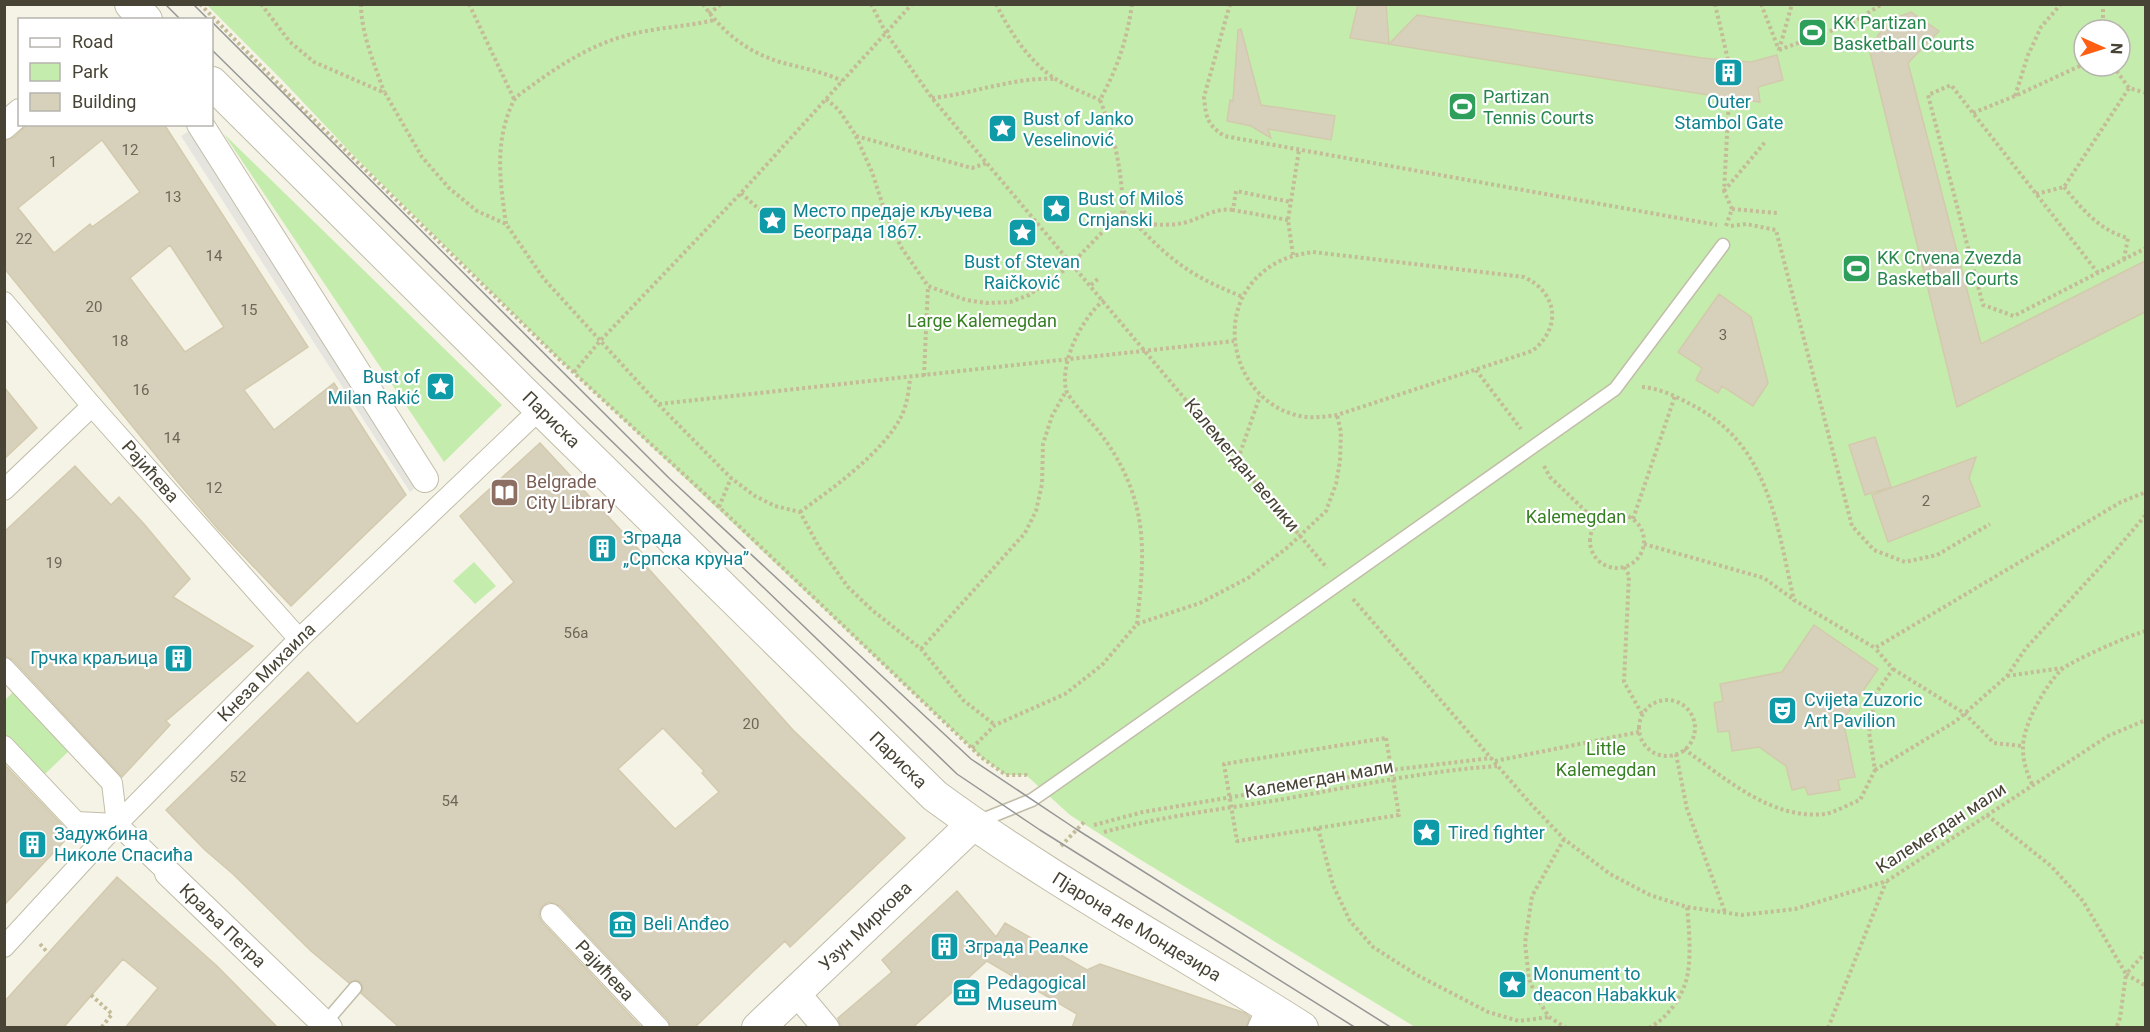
<svg xmlns="http://www.w3.org/2000/svg" width="2150" height="1032" viewBox="0 0 2150 1032" font-family="Roboto,sans-serif">
<style>
.green{fill:#c4ecac;fill-rule:evenodd}
.parking{fill:#e5e4df}
.building{fill:#d7d1bb;stroke:#d3caad;stroke-width:1.5;fill-rule:evenodd}
.lines{fill:none;stroke-linecap:round;stroke-linejoin:round}
.service-casing{stroke:#c1bda8;stroke-width:15}
.pedestrian-casing{stroke:#c1bda8;stroke-width:22}
.minor-casing{stroke:#c1bda8;stroke-width:28}
.tertiary-casing{stroke:#c1bda8;stroke-width:34}
.path{stroke:#c4bc98;stroke-width:4;stroke-dasharray:3 3;stroke-linecap:butt}
.service{stroke:#fff;stroke-width:12}
.pedestrian{stroke:#fff;stroke-width:20}
.minor{stroke:#fff;stroke-width:26}
.tertiary{stroke:#fff;stroke-width:32}
.tram{stroke:#969696;stroke-width:1.5}
.labels{text-anchor:middle;stroke-width:4.5;stroke-linejoin:round;paint-order:stroke}
.number-label{font-size:15px;fill:#6c6756}
.leisure-label{font-size:18px;fill:#27864d;stroke:#fff;text-anchor:start}
.culture-label{font-size:18px;fill:#0d838f;stroke:#fff;text-anchor:start}
.park-label{font-size:18px;fill:#367f23;stroke:#fff}
.street-label{font-size:18px;fill:#484435;stroke:#fff}
.education-label{font-size:18px;fill:#785e54;stroke:#fff;text-anchor:start}
</style>
<rect width="100%" height="100%" fill="#f5f3e6"/>
<path class="green" d="M207,5h1938v1022h-730l-279,-170 -66,-42 -44,-40h-20l-25,-18 -422,-398 -206,-204 -68,-72zM2084,30h36v36h-36z
M224,134l278,271 -58,57z
M474,562l22,24 -21,18 -22,-23z
M16,689l55,60 -27,26 -39,-41v-34z"/>
<path class="parking" d="M199,125l226,354 -15,13 -229,-356z"/>
<path class="building" d="M1358,4h28l3,40 28,-29 285,43 49,4 26,-7 6,25 -25,7 2,15 -58,-8 -352,-56z
M1911,12l28,19 -31,32 73,281 164,-83v51l-188,95 -87,-355 8,-17 17,-17z
M1241,29l20,76 74,11 -4,24 -63,-11 3,9 -20,-12 -24,-5 3,-21 3,1 5,-71z
M28,124h136l144,223 -64,43 30,40 60,-47 72,112 -115,111 -73,-77 -42,-49 -172,-212v-127l10,-4zM102,140l38,52 -48,35 -2,-3 -36,29 -36,-45zM170,245l54,82 -39,25 -55,-74z
M1719,294l32,23 17,66 -15,23 -31,-20 -4,7 -22,-13 6,-12 -24,-16z
M4,387l33,41 -33,31z
M1875,437l16,50 -26,8 -16,-50z
M540,443l102,110 -4,4 155,173 112,108 -115,109 -5,-6 -91,87h-23l-3,-8 -108,-114 -11,-4 -6,3 -3,5 -1,6 3,6 100,106h-242l-39,-35 2,-4 -2,-7 -5,-2 -7,3 -38,-32 -78,-77 -28,-24 -39,-40 142,-138 49,52 157,-142 -54,-66zM663,728l41,43 -2,2 17,19 -44,37 -57,-60z
M1976,457l-7,21 11,28 -92,36 -16,-47z
M75,466l36,39 8,-8 25,27 46,55 -17,18 80,49 -87,75 4,4 -48,52 -109,-117 -9,-4v-124z
M1814,625l64,44 -35,51 12,57 -17,3 2,10 -32,5 -3,-8 -13,3 -6,-24 -27,-19 -27,4 -3,-20 -11,1 -4,-29 9,-2 -3,-17 62,-12z
M4,764l67,70 -67,71z
M117,877l100,89 61,62h-153l33,-40 -35,-29 -60,69h-59v-26z
M957,891l39,46 9,-14 82,47 13,-6 145,49 5,4 -4,11h-174l5,-14 -90,-53 -75,67h-71l-3,-10 54,-46 -10,-12z"/>
<g class="lines">
<defs>
<path id="service" d="M977,822l55,-22 13,-9 570,-402 108,-144
M325,1023l30,-35"/>
<g id="pedestrian">
<path id="s1" d="M4,302l88,104 207,233"/>
<path d="M4,490l88,-84"/>
<path d="M4,668l108,115 5,41 51,49"/>
<path d="M4,746l72,76 41,2"/>
<path id="s2" d="M551,914l108,114"/>
<path id="s3" d="M4,947l113,-123 182,-185 241,-230"/>
</g>
<g id="minor">
<path d="M200,124l225,355"/>
<path d="M4,126l16,-14"/>
<path id="s4" d="M168,873l161,155"/>
<path d="M795,991l31,37"/>
<path d="M1261,1028l10,-21"/>
</g>
<g id="tertiary">
<path d="M131,4l15,16"/>
<path id="s5" d="M212,83l308,306 415,407c117,86 245,154 367,232"/>
<path id="s6" d="M758,1028l215,-204"/>
</g>
</defs>
<use href="#service" class="service-casing"/>
<use href="#pedestrian" class="pedestrian-casing"/>
<use href="#minor" class="minor-casing"/>
<use href="#tertiary" class="tertiary-casing"/>
<path class="path" d="M200,4l104,106 255,249 160,148 262,250 25,18h20l2,1
M261,4l29,38 24,20 71,31 37,64 27,31 28,23 29,13 38,55 114,125 73,74 24,18 20,10 25,6 19,35 29,40 24,23 49,39 42,51 32,25
M361,4c0,30 14,61 23,88
M469,4l45,95
M703,4c19,28 44,48 77,58 21,6 42,9 62,19
M871,4l15,29 46,65 395,470
M996,4c14,28 32,56 58,74 14,9 31,15 46,22
M1132,4c-5,36 -15,65 -32,96 15,36 22,72 23,111 19,19 37,39 58,54 19,14 40,23 62,32
M1230,4l-26,93c2,21 3,27 20,39l493,89
M1715,4l13,56
M1761,4l18,46
M709,14l12,-10
M2103,30v-26
M1779,50l73,-27 30,-19
M1779,50l13,-46
M2113,66l16,22 17,5
M2015,96l13,-41 13,-28 20,-23
M932,98c41,-4 81,-21 122,-19
M826,99l13,11 16,24 17,38 13,40 16,35 27,39 38,14 20,3 24,-1 19,-7 44,-31 8,-10 42,-43
M1973,113l42,-17 69,-32
M856,136l116,32 15,-5
M2064,187c17,21 36,44 64,51l-4,21
M1724,191l42,-50
M741,193l31,28
M2036,194l28,-7 65,-99
M1732,209l45,4
M1288,220l-55,-10 3,-19 55,11
M506,224c-6,-43 -12,-81 7,-122 3,-7 15,-13 21,-18 33,-24 66,-44 107,-52 24,-5 49,-6 73,-12
M1136,224c15,0 32,2 47,-1 18,-4 32,-16 50,-13
M1726,226l6,-17 -8,-18 5,-93
M1731,226l15,-2 30,6 76,296 22,24 31,12 32,-7 53,-31
M1313,252l211,25c34,16 38,51 8,74l-195,64c-14,2 -28,4 -41,0 -62,-16 -84,-102 -33,-143 15,-13 31,-17 50,-20z
M1293,255l-5,-35 11,-70
M2098,273l-147,-188 -23,10 55,210 31,11 132,-68
M1091,285l9,-8
M1104,300c-22,18 -44,61 -38,90 2,8 27,34 34,43 16,21 28,43 35,68 12,42 6,82 2,123
M1476,370l45,59
M574,372l26,-31 141,-148 171,-189
M924,376l4,-90
M1642,387c16,1 34,9 48,17 79,39 86,118 104,196l81,48 246,-146 25,-10
M659,404l575,-63
M1238,459l22,-63
M1544,466l6,11 47,45
M719,507l12,-29
M800,512c33,-24 84,-60 102,-97 5,-11 7,-25 8,-37
M1590 541a27 27 0 1 1 54 0a27 27 0 1 1-54 0Z
M1633,519l42,-123
M1644,544l120,34 29,21
M1624,567l5,8 -5,107 18,32
M1353,599l176,203 35,37 46,35 40,21 37,12 55,8 53,-6 92,-28 221,-145 38,-16
M921,649l104,-116 11,-22 6,-27 1,-40 9,-28 14,-25
M1893,669l71,44 30,30 28,3
M2007,676l55,-8
M1639 728a28 28 0 1 1 56 0a28 28 0 1 1-56 0Z
M1386,738l13,77 -162,26 -13,-77z
M972,748l23,-23 70,-31 37,-29 35,-41 63,-21 48,-25 40,-31 38,-36 10,-27 4,-23 1,-29 -4,-17
M1684,749c41,29 87,71 141,65 11,-2 24,-10 35,-14l15,-30 -6,-38 7,-39 17,-24 -18,-21
M1676,754l11,55 38,103
M1495,761l144,-29
M1875,770l81,-49 51,-45 19,-28 89,-97 29,-34 2,-7
M2032,784c-5,-11 -9,-22 -9,-35 -1,-23 22,-63 38,-79 8,-8 71,-36 85,-39
M1987,815l64,51 32,35 43,73 -6,44 -4,10
M1094,825l49,-13 248,-42 100,-12
M1318,828l15,57 17,36 23,26 44,28 71,37 31,9 30,-4
M1104,832c59,-16 120,-23 180,-33 71,-13 142,-28 213,-33
M1564,839l-32,57 -7,47 4,36 8,19 12,19 17,11
M1061,846l25,-26
M40,944l8,9
M2146,952l-20,22 20,12
M91,995l21,19 -11,14
M1649,1028c19,-10 36,-34 39,-56 3,-18 1,-46 -1,-65
M1828,1028l58,-146"/>
<use href="#service" class="service"/>
<use href="#pedestrian" class="pedestrian"/>
<use href="#minor" class="minor"/>
<use href="#tertiary" class="tertiary"/>
<path class="tram" d="M165,4l16,16
M193,4l16,16
M212,22l457,456 302,281 105,70 316,199
M212,50l330,324 415,400 83,56 316,198"/>
</g>
<defs>
<symbol id="stadium-square" viewBox="-11 -11 22 22"><rect x="-9" y="-9" width="18" height="18" rx="4" fill="#2e9e5b" stroke="#fff"/><path d="M0-5a6.5 5 0 1 0 0 10a6.5 5 0 1 0 0-10ZM-3.5-1.8h7v3.6h-7Z" fill="#fff"/></symbol>
<symbol id="building-square" viewBox="-11 -11 22 22"><rect x="-9" y="-9" width="18" height="18" rx="4" fill="#0f9aa8" stroke="#fff"/><path d="M-4-6H4V6H1V3H-1V6H-4ZM-2.5-4.3h1.7v1.8h-1.7ZM.8-4.3h1.7v1.8H.8ZM-2.5-1h1.7V.8h-1.7ZM.8-1h1.7V.8H.8Z" fill="#fff"/></symbol>
<symbol id="sight-square" viewBox="-11 -11 22 22"><rect x="-9" y="-9" width="18" height="18" rx="4" fill="#0f9aa8" stroke="#fff"/><path d="M0-6L1.8-2.2L6-1.7L2.9 1.2L3.7 5.4L0 3.3L-3.7 5.4L-2.9 1.2L-6-1.7L-1.8-2.2Z" fill="#fff"/></symbol>
<symbol id="library-square" viewBox="-11 -11 22 22"><rect x="-9" y="-9" width="18" height="18" rx="4" fill="#8d6e63" stroke="#fff"/><path d="M-6-4Q-3-5.5-.7-3.5V5Q-3 3-6 4ZM6-4Q3-5.5 .7-3.5V5Q3 3 6 4Z" fill="#fff"/></symbol>
<symbol id="theatre-square" viewBox="-11 -11 22 22"><rect x="-9" y="-9" width="18" height="18" rx="4" fill="#0f9aa8" stroke="#fff"/><path d="M-5-5.5Q0-4 5-5.5V0Q5 5 0 6Q-5 5-5 0ZM-3.3-2.5H-1v1.5H-3.3ZM1-2.5H3.3v1.5H1ZM-2.8 1Q0 5.5 2.8 1Z" fill="#fff"/></symbol>
<symbol id="museum-square" viewBox="-11 -11 22 22"><rect x="-9" y="-9" width="18" height="18" rx="4" fill="#0f9aa8" stroke="#fff"/><path d="M0-6L6-3V-2H-6V-3ZM-5-1h2V3h-2ZM-1-1h2V3h-2ZM3-1h2V3H3ZM-6 4H6V6H-6Z" fill="#fff"/></symbol>
</defs>
<g fill-rule="evenodd">
<use href="#stadium-square" x="1796" y="16" width="33" height="33"/>
<use href="#building-square" x="1712" y="56" width="33" height="33"/>
<use href="#stadium-square" x="1446" y="90" width="33" height="33"/>
<use href="#sight-square" x="986" y="112" width="33" height="33"/>
<use href="#sight-square" x="1040" y="192" width="33" height="33"/>
<use href="#sight-square" x="756" y="204" width="33" height="33"/>
<use href="#sight-square" x="1006" y="216" width="33" height="33"/>
<use href="#stadium-square" x="1840" y="252" width="33" height="33"/>
<use href="#sight-square" x="424" y="370" width="33" height="33"/>
<use href="#library-square" x="488" y="476" width="33" height="33"/>
<use href="#building-square" x="586" y="532" width="33" height="33"/>
<use href="#building-square" x="162" y="642" width="33" height="33"/>
<use href="#theatre-square" x="1766" y="694" width="33" height="33"/>
<use href="#sight-square" x="1410" y="816" width="33" height="33"/>
<use href="#building-square" x="16" y="828" width="33" height="33"/>
<use href="#museum-square" x="606" y="908" width="33" height="33"/>
<use href="#building-square" x="928" y="930" width="33" height="33"/>
<use href="#sight-square" x="1496" y="968" width="33" height="33"/>
<use href="#museum-square" x="950" y="976" width="33" height="33"/>
</g>
<g class="labels">
<g class="number-label">
<text x="130" y="155">12</text>
<text x="53" y="167">1</text>
<text x="173" y="202">13</text>
<text x="24" y="244">22</text>
<text x="214" y="261">14</text>
<text x="94" y="312">20</text>
<text x="249" y="315">15</text>
<text x="1723" y="340">3</text>
<text x="120" y="346">18</text>
<text x="141" y="395">16</text>
<text x="172" y="443">14</text>
<text x="214" y="493">12</text>
<text x="1926" y="506">2</text>
<text x="54" y="568">19</text>
<text x="576" y="638">56a</text>
<text x="751" y="729">20</text>
<text x="238" y="782">52</text>
<text x="450" y="806">54</text>
</g>
<g class="leisure-label">
<text x="1833" y="29">KK Partizan<tspan x="1833" dy="21">Basketball Courts</tspan></text>
<text x="1483" y="103">Partizan<tspan x="1483" dy="21">Tennis Courts</tspan></text>
<text x="1877" y="264">KK Crvena Zvezda<tspan x="1877" dy="21">Basketball Courts</tspan></text>
</g>
<g class="culture-label">
<text x="1729" y="108" text-anchor="middle">Outer<tspan x="1729" dy="21">Stambol Gate</tspan></text>
<text x="1023" y="125">Bust of Janko<tspan x="1023" dy="21">Veselinović</tspan></text>
<text x="1078" y="205">Bust of Miloš<tspan x="1078" dy="21">Crnjanski</tspan></text>
<text x="793" y="217">Место предаје кључева<tspan x="793" dy="21">Београда 1867.</tspan></text>
<text x="1022" y="268" text-anchor="middle">Bust of Stevan<tspan x="1022" dy="21">Raičković</tspan></text>
<text x="420" y="383" text-anchor="end">Bust of<tspan x="420" dy="21">Milan Rakić</tspan></text>
<text x="623" y="544">Зграда<tspan x="623" dy="21">„Српска круна”</tspan></text>
<text x="158" y="664" text-anchor="end">Грчка краљица</text>
<text x="1804" y="706">Cvijeta Zuzoric<tspan x="1804" dy="21">Art Pavilion</tspan></text>
<text x="1448" y="839">Tired fighter</text>
<text x="54" y="840">Задужбина<tspan x="54" dy="21">Николе Спасића</tspan></text>
<text x="643" y="930">Beli Anđeo</text>
<text x="965" y="953">Зграда Реалке</text>
<text x="1533" y="980">Monument to<tspan x="1533" dy="21">deacon Habakkuk</tspan></text>
<text x="987" y="989">Pedagogical<tspan x="987" dy="21">Museum</tspan></text>
</g>
<g class="park-label">
<text x="982" y="327">Large Kalemegdan</text>
<text x="1576" y="523">Kalemegdan</text>
<text x="1606" y="755">Little<tspan x="1606" dy="21">Kalemegdan</tspan></text>
</g>
<g class="street-label">
<text dy="6" stroke="none"><textPath href="#s5" startOffset="478">Париска</textPath></text>
<text transform="translate(1242 465) rotate(50)" y="6">Калемегдан велики</text>
<text dy="6" stroke="none"><textPath href="#s1" startOffset="224">Рајићева</textPath></text>
<text dy="6" stroke="none"><textPath href="#s3" startOffset="380">Кнеза Михаила</textPath></text>
<text dy="6" stroke="none"><textPath href="#s5" startOffset="964">Париска</textPath></text>
<text transform="translate(1319 779) rotate(-10)" y="6">Калемегдан мали</text>
<text transform="translate(1941 828) rotate(-33)" y="6">Калемегдан мали</text>
<text dy="6" stroke="none"><textPath href="#s6" startOffset="148">Узун Миркова</textPath></text>
<text dy="6" stroke="none"><textPath href="#s4" startOffset="76">Краља Петра</textPath></text>
<text dy="6" stroke="none"><textPath href="#s5" startOffset="1256">Пјарона де Мондезира</textPath></text>
<text dy="6" stroke="none"><textPath href="#s2" startOffset="78">Рајићева</textPath></text>
</g>
<g class="education-label">
<text x="526" y="488">Belgrade<tspan x="526" dy="21">City Library</tspan></text>
</g>
</g>
<rect width="2150" height="1032" fill="none" stroke="#484435" stroke-width="12"/>
<rect x="18" y="18" width="195" height="108" fill="#ffffff" stroke="#b6b4ae" stroke-width="1.5"/>
<rect x="30" y="38" width="30" height="9" fill="#ffffff" stroke="#b6b4ae" stroke-width="1.5"/>
<text x="72" y="48" font-size="18" fill="#484435">Road</text>
<rect x="30" y="63" width="30" height="18" fill="#c4ecac" stroke="#b6b4ae" stroke-width="1.5"/>
<text x="72" y="78" font-size="18" fill="#484435">Park</text>
<rect x="30" y="93" width="30" height="18" fill="#d7d1bb" stroke="#b6b4ae" stroke-width="1.5"/>
<text x="72" y="108" font-size="18" fill="#484435">Building</text>
<g transform="translate(2102 48) rotate(93)"><circle r="28" fill="#ffffff" stroke="#b6b4ae" stroke-width="1.5"/>
<path d="M0-4.5L10 22L0 15L-10 22Z" fill="#ff5e13"/>
<text y="-9" font-size="16" font-weight="bold" text-anchor="middle" fill="#484435">N</text>
</g>
</svg>
